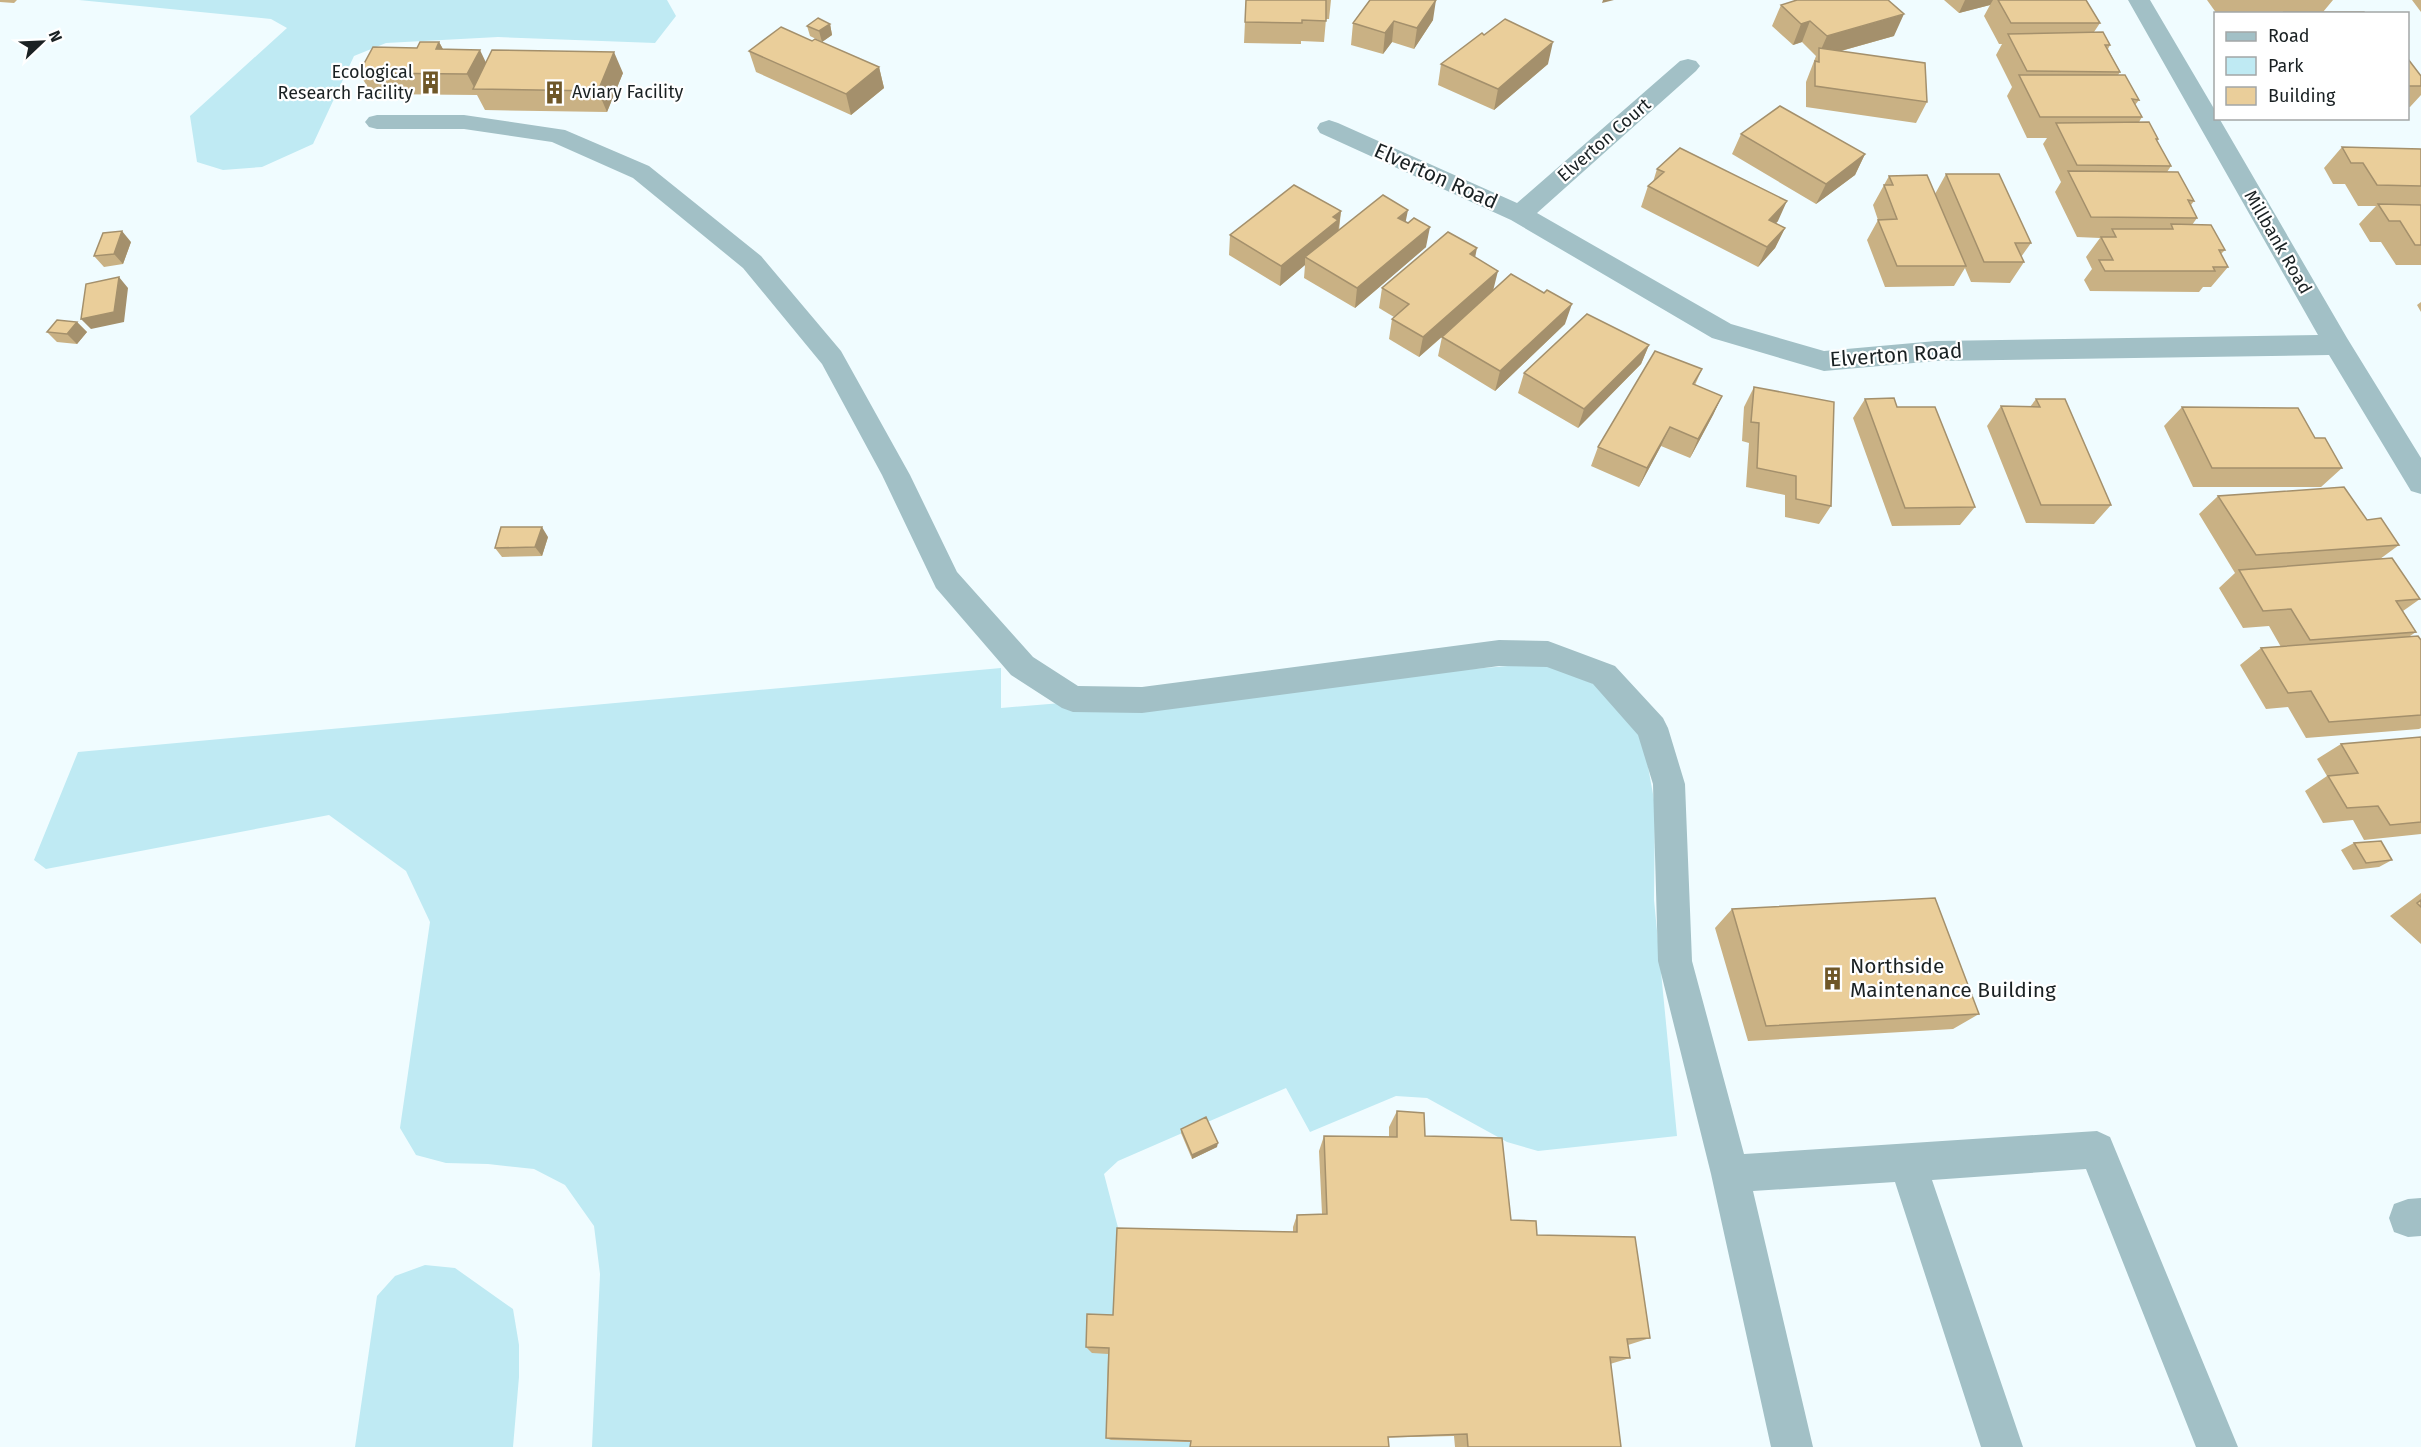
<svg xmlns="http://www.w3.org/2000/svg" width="2421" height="1447" viewBox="0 0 2421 1447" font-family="'Fira Sans',sans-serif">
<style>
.green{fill:#bfeaf3}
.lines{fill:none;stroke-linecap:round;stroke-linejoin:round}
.lane{fill:#a2c0c6;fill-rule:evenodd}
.street{fill:#a2c0c6;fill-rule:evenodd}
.wall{fill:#c9b184}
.shaded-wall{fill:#a4906c}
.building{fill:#eace9a;stroke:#a4906c;stroke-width:1.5}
.labels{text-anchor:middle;stroke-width:4.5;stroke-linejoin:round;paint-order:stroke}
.far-poi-label{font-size:18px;fill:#1a2123;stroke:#fff;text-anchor:end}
.far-street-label{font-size:18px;fill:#1a2123;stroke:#fff}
.street-label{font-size:21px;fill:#1a2123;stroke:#fff}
.poi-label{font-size:21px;fill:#1a2123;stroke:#fff;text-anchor:start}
</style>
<rect width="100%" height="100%" fill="#f0fcff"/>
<path class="green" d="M79,0h588l9,16 -21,27 -157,-6 -112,6 -32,13 -41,88 -51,23 -39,3 -26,-8 -7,-46 97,-88 -16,-9z
M1544,663l50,21 49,55 12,66 -1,95 23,236 -139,15 -31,-9 -80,-44 -31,-2 -86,36 -24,-44 -168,73 -14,13 17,65 -10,201 81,2 -1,5h-599l8,-173 -6,-48 -29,-41 -31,-16 -46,-5 -42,-1 -30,-8 -16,-27 30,-206 -24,-51 -77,-56 -283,54 -12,-9 44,-108 923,-84v40z
M425,1265l30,3 58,41 6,36v32l-6,70h-158l22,-151 18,-20z"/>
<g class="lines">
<path class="lane" d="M377,115h87l101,15 84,36 112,90 80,95 69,124 47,97 76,85 45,29 64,1 357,-47 49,1 67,25 48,52 5,10 17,56 7,177 52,193 353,-23 13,6 128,310h-42l-110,-278 -154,11 91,267h-42l-86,-265 -142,9 60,256h-42l-60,-273 -53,-213 -5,-177 -15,-49 -45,-51 -46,-17 -48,-1 -357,47 -69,-1 -11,-4 -51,-33 -75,-87 -54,-113 -60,-111 -79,-96 -110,-90 -81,-36 -88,-13h-87l-8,-2 -4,-5 4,-5z
M2421,1198v38l-13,1 -14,-5 -5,-14 5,-14 14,-5z"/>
<path class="street" d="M2128,0h22l66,112v6h3l128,220 74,120v36l-10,-3 -82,-136 -393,6 -112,10 -112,-33 -201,-118 -191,-87 -3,-5 3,-5 9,-3 9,3 179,80 163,-142 8,-2 8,2 4,5 -4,5 -159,142 194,111 93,27 112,-10 382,-6z"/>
</g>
<path class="wall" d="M0,0h17l-3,3 -14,-1z
M1246,0h85l-2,19h-3l-2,23 -23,-1v3l-57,-1z
M1370,0l63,20 -19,29 -22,-7 -9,12 -32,-9 2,-22z
M1944,0h142l14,23 -6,9 16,13 -2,4 12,23 -2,3 21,25 -4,5 7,12 -3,5 19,17 -1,2 14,25 -4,6 27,29 -3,4 6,13 -5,7 33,25 -4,4 7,13 -17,20h-8l-4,5 -109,-1 -6,-11 8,-11 -6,-12 14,-19 -23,-1 -22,-45 6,-10 -18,-38 4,-6h-20l-20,-42 5,-9 -16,-32 6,-11h-3l-15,-28 6,-11 -31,8z
M2207,0h126l-10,12 42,2h-148z
M2412,0h9v12z
M1781,5l113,31 -53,15 86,51 -11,21 -110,-16v-25l10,-26 -14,-14 -9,3 -21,-19z
M830,24l2,11 -10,7 -12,-6 -3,-10z
M812,41l67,26 5,21 -33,27 -95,-43 -7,-21z
M439,42l4,7 43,13 137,11 -16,39 -122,-2 -8,-15 -105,-1 -13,-21 58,-25z
M2408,59l13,17v19l-11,12h-2z
M1441,64h107l-54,46 -56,-25z
M1741,134l124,20 -10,21 -39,29 -84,-50z
M2342,147l79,2v116h-25l-15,-23h-11l-11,-18 17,-18h-18l-13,-22h-12l-9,-16z
M1657,169l121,52 -2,2 9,5 -10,20 -17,19 -117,-60 7,-21 5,-4z
M1946,174l85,69 -10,14 3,5 -14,21 -39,-1 -6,-14 -11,18 -69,1 -18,-47 11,-20 -5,-15 11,-20 5,-9 46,18z
M1341,211l-2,20 67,-9 20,25 -71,61 -51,-30 1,-13 -25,21 -51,-31 1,-20z
M131,242l-8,22 -19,3 -10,-11z
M1475,257l19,33 71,34 -70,67 -57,-35 4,-19 -23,20 -30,-18 3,-20 2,-2 -15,-9 3,-20z
M2421,302v10l-4,-7z
M77,322l10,10 -10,12 -20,-2 -10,-10z
M1649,345l-8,19 -63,64 -60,-35 6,-20z
M1702,369l-7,16 27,11 -9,19 -23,43 -29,-12 -22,41 -48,-21 7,-19z
M1754,387l77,119 -12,18 -34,-7v-22l-39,-8 3,-44 -7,-2 2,-34z
M1865,399l32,8 78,100 -15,18 -68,1 -39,-108z
M2036,399l75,106 -17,19 -68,-1 -39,-97 14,-20 29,1z
M2182,407l133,31 27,30 -21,19h-128l-29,-61z
M2218,496l149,24 32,25 -19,14 40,40 -17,12 13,21 -6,4 11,4v88l-2,1 -113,9 -18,-31 -22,2 -26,-44 21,-17 20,-1 -12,-21 -26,2 -24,-40 16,-15 -36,-59z
M548,537l-6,19 -40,1 -7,-9z
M2421,737v97l-57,6 -11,-20 -30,3 -18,-32 22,-15 -10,-17 24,-15z
M2354,843l38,17 -13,7 -26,3 -12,-20z
M2421,893v51l-31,-28z
M1732,909l247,105 -26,15 -205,12 -33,-113z
M1397,1111l28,25 86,84 26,15 113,103 -22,7 2,13 -20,6 11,83h-166l-1,-11 -263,6 -80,-2 -5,-2 2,-84 -16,-1 -6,-6 27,-32 180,-83v-5l4,-12 25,-1 -3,-63 5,-15 65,1v-10z
M1181,1129l36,18 -25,12 -11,-26z"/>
<path class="shaded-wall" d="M1436,0l-3,20 -19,29 3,-21z
M1603,0h11l-12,3z
M1965,0h28l-3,5 -31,8z
M1904,14l-10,22 -75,21v-3l8,-18z
M1394,21l-2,21 -9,12 2,-21z
M1810,21l-8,21 -9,3 8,-21z
M830,24l2,11 -10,7 -3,-11z
M439,42l12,22 -15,-15z
M1553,42l-5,22 -54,46 4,-21z
M480,50l10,21 -15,18 -8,-15z
M614,52l9,21 -16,39 -9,-21z
M879,67l5,21 -33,27 -5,-21z
M1865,154l-10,21 -39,29 10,-20z
M1787,201l-9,20 -18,19 9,-20z
M1408,210l-4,20 -6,-12z
M1341,211l-3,21 -33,25v8l-25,21 1,-20 52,-49z
M1430,227l-4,20 -71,61 2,-20z
M1785,228l-10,20 -17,19 9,-20z
M122,231l9,11 -8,22 -9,-10z
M1477,248l-4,20 -3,-14z
M1498,271l-5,20 -74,66 4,-20z
M119,277l9,11 -4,34 -33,7 -10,-10z
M1572,304l-7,20 -70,67 5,-20z
M77,322l10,10 -10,12 -10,-10z
M1649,345l-8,19 -63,64 6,-19z
M1722,396l-9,19 -23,43 8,-19z
M1670,427l-9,19 -22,41 8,-19z
M542,527l6,10 -6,19 -7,-9z
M1218,1143l-1,4 -25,12v-4z"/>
<path class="building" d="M1246,0h80v21l-24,-1v3l-57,-1z
M1370,0h66l-19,28 -23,-7 -9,12 -32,-10z
M1797,0h91l16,14 -77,22 -17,-15 -9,3 -20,-19z
M1998,0h88l14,23h-89z
M2284,12h80l1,2h-80z
M818,18l12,6 -11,7 -12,-5z
M1505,19l48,23 -55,47 -57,-25 41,-31 2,2z
M781,27l31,14 3,-2 64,28 -33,27 -97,-43z
M2103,32l7,13h-5l15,27 -93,-1 -19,-37z
M420,42h19l-3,7 44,1 -13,24 -108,-1 14,-26 44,1z
M1819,48l106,15 2,39 -112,-16v-25l4,1z
M492,50l122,2 -16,39 -125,-2z
M2408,59l13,17v10h-13z
M2019,75h106l14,25 -7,-1 10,18h-102z
M1780,106l85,48 -39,30 -85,-50z
M2149,122l9,17h-2l15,27 -94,-1 -21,-42z
M2342,147l79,2v37l-44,-1 -14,-22h-12z
M1680,148l107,53 -18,19 16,8 -18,19 -119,-61 16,-14 -7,-3z
M2068,171l110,1 16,29 -6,-1 9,18 -106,-1z
M1946,174h53l32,69h-16l9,19h-40z
M1927,175l39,91h-69l-19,-46 19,-1 -13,-34h9l-4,-9z
M1294,185l47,26 -8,6 5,3 -57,46 -51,-31z
M1383,195l25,15 -10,8 10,5 6,-5 16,9 -73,61 -52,-31z
M2378,204l43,1v40h-6l-15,-24h-11z
M2171,224l40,1 14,25h-6l9,17h-15l2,4h-110l-6,-11h14l-12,-23h15l-4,-8h61z
M122,231l-8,23 -20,2 9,-23z
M1448,232l29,16 -7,6 28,17 -75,66 -31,-18 17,-15 -27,-16z
M1511,274l33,19 3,-3 25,14 -72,67 -58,-34z
M119,277l-5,35 -33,7 5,-35z
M1587,314l62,31 -65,64 -60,-36z
M57,320l20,2 -10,12 -20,-2z
M1655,351l47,18 -9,15 29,12 -24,43 -28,-12 -23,41 -49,-21z
M1754,387l80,15 -3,104 -35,-7v-23l-39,-8 2,-45 -8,-1z
M1894,398l3,9h38l40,100 -70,1 -40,-109z
M2036,399h29l46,106h-70l-40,-99 39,1z
M2182,407l116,1 17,30h10l17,30h-130z
M2344,487l23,33 14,-2 18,27 -143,10 -38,-59z
M501,527h41l-7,20 -40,1z
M2392,558l28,41 -24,2 20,31 -106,8 -19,-31 -28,2 -24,-41z
M2418,636l3,4v75l-92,7 -18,-31 -23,2 -27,-45z
M2421,737v85l-31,3 -12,-19 -31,2 -19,-32 30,-3 -17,-29z
M2381,841l11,19 -26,3 -12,-20z
M1935,898l44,116 -213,12 -34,-117z
M2421,900v7l-4,-4z
M1397,1111l27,2 1,23 77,2 9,82 25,1 1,14 98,2 15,101 -23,1 3,19 -20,-1 11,90h-153l-1,-13 -79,3 1,10h-199l1,-6 -85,-3 3,-90 -23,-1 1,-33 26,1 4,-87 180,4v-17l30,-1 -3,-78 73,1z
M1206,1117l12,26 -26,12 -11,-26z"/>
<defs>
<symbol id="building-bare" viewBox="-9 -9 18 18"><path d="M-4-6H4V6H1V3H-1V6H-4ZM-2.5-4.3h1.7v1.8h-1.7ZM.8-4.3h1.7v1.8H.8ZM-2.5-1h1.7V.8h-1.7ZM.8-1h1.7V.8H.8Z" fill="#6f5728" stroke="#fff" stroke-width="2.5" paint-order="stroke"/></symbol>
</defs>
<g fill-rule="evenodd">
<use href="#building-bare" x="414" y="66" width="33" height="33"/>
<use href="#building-bare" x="538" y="76" width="33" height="33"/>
<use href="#building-bare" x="1816" y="962" width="33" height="33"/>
</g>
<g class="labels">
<g class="far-poi-label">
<text x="413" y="78">Ecological<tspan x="413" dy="21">Research Facility</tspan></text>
<text x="572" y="98" text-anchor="start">Aviary Facility</text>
</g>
<g class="far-street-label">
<text transform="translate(1604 140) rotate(-41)" y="6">Elverton Court</text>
<text transform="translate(2278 242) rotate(60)" y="6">Millbank Road</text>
</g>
<g class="street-label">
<text transform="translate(1436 176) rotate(24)" y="7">Elverton Road</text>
<text transform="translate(1896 355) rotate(-4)" y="7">Elverton Road</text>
</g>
<g class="poi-label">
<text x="1850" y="973">Northside<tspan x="1850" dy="24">Maintenance Building</tspan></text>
</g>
</g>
<rect x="2214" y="12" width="195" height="108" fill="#ffffff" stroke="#a3a6a7" stroke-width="1.5"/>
<rect x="2226" y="32" width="30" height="9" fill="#a2c0c6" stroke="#a3a6a7" stroke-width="1.5"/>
<text x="2268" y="42" font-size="18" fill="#1a2123">Road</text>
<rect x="2226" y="57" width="30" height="18" fill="#bfeaf3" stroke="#a3a6a7" stroke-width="1.5"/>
<text x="2268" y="72" font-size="18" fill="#1a2123">Park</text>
<rect x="2226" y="87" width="30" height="18" fill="#eace9a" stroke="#a3a6a7" stroke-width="1.5"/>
<text x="2268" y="102" font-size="18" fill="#1a2123">Building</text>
<g transform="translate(42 42) rotate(67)" stroke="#ffffff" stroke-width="4.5" paint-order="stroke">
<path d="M0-4.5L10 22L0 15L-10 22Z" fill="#1a2123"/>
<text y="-9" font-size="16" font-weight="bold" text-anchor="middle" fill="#1a2123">N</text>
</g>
</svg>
